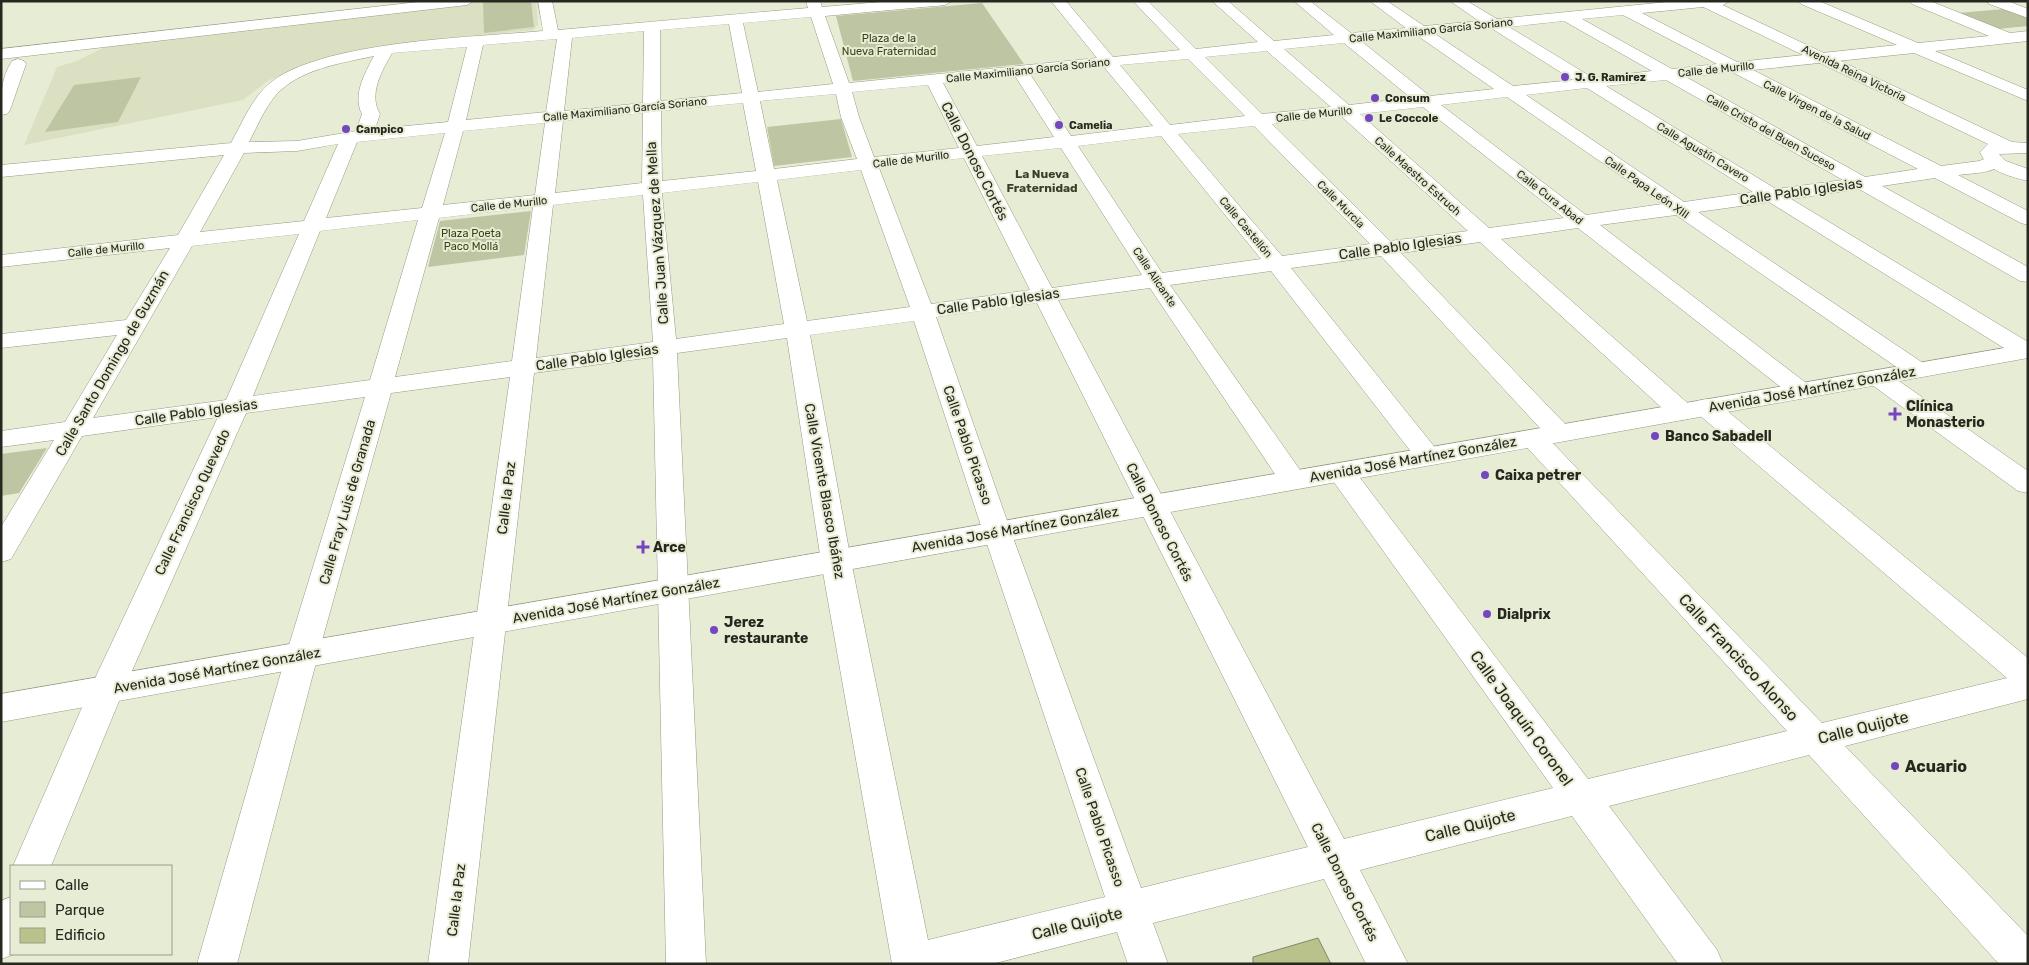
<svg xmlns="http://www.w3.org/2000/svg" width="2029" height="965" viewBox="0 0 2029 965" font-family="Rubik,sans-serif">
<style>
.built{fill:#dae0c1}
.green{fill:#bec5a2}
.building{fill:#b8c28a;stroke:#80856f}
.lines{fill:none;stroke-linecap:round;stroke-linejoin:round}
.street-casing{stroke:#959a83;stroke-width:1}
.secondary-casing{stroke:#959a83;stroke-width:1}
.street{fill:#fff;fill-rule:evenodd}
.secondary{fill:#fff;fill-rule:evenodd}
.poi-dot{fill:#7447bf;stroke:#e7ecd4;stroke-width:2}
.labels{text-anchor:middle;stroke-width:4;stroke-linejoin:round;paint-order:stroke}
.far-street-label{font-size:11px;fill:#26271e;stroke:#e7ecd4}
.far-park-label{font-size:11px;fill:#3a4116;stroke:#e7ecd4}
.far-poi-label{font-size:11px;font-weight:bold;fill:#26271e;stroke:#e7ecd4;text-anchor:start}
.far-neighbourhood-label{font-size:12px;font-weight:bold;fill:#393d29;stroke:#e7ecd4}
.street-label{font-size:14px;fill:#26271e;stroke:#e7ecd4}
.poi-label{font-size:14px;font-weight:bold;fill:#26271e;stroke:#e7ecd4;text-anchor:start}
.near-street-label{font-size:16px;fill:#26271e;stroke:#e7ecd4}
.near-poi-label{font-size:16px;font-weight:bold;fill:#26271e;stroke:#e7ecd4;text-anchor:start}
</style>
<rect width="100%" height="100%" fill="#e7ecd4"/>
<path class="built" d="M481,1h55l2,24 -5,5 -153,16 -37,8 -74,26 -26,20 -219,45 33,-78 20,-6 28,-14 103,-14z"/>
<path class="green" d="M531,1l3,26 -50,6 -1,-31z
M982,3l42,61 -171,17 -17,-65z
M2004,9l24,9v8l-31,3 -39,-16z
M141,77l-23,45 -73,10 29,-47z
M841,119l11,38 -78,9 -7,-39z
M531,211l-7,44 -96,12 12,-46z
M47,448l-28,45 -18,3v-42z"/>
<path class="building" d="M1318,938l13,26h-78v-7z"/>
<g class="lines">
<defs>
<path id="street" d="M427,1h47l-7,4 -466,54v-10z
M538,1h14l6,29 250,-22 -2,-7h14l2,6 70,-6h60l-7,4 -120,11 24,67 248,-25 -46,-57h15l47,56 67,-7 -47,-49h15l48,48 62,-7 -46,-41h16l46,40 60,-6 -40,-34h16l41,32 55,-5 -36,-27h17l37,25 55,-5 -29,-20h17l30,18 180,-18h53l-7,4 -81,8 95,49 160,-17 -96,-41 -2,-3h20l99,42 71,-7 -77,-32 -2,-3h20l80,32 18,-2v10l-93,10 93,39v11l-114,-48 -161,17 188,96 38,-5 16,-6 7,2 2,4c-8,13 -32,12 -46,14l70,36v14l-7,-2 -86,-45 -53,8 146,81v15l-8,-1 -161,-92 -68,10 237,143v15l-11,-1 -248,-154 -71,10 228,153 3,5 -3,5 -9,2 -9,-2 -232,-160 -76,10 210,161 3,5 -3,5 -9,3 -9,-3 -214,-168 -77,11 190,167 4,6 -4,6 -9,2 -9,-2 -193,-176 -79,11 167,174 4,6 -4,6 -9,2 -9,-2 -169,-183 -90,12 146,182 4,6 -4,6 -9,3 -9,-3 -148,-191 -101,14 137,195 -4,6 -10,3 -10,-3 -133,-198 -92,12 286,539 209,-51 -222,-310 -4,-6 4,-6 10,-3 10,3 237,313 199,-48 -263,-287 -4,-6 4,-6 9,-2 9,2 280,291 185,-45 -310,-265 -4,-6 4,-6 9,-2 9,2 313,257v41l-183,47 183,190v28h-29l-190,-209 -200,51 108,144 6,14h-45l-106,-148 -212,54 48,94h-42l-42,-85 -171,44 15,41h-40l-11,-32 -125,32h-100l-71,-403 -34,-223 -110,15 29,611h-40l-13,-607 -119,16 -66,591h-40l82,-587 -119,16 -73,262 -81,309h-40l89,-309 79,-258 -119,16 -122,276 -73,177h-38l77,-177 128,-272 -136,19 -71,123 -10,3v-35l53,-87 -53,7v-16l64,-9 52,-87 -116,13v-14l125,-14 44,-72 -169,19v-12l177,-20 46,-80 -223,22v-12l230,-22c11,-20 21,-45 39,-60 17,-14 41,-21 62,-27 69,-17 141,-19 211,-25zM1623,15l94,49 -45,5 -90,-50zM811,17l22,67 -75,8 -15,-69zM1564,21l88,50 -59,7 -84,-51zM729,24l13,69 -82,8v-71zM1491,28l82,52 -60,6 -78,-52zM644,31l-1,72 -79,8 8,-73zM1418,36l76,53 -64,7 -69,-55zM557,39l-11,73 -80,8 17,-75zM1344,43l67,55 -62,7 -65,-56zM467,47l-19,75 -73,7 5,-15c-12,-20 2,-43 12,-61zM1267,51l64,56 -69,7 -57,-57zM374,56c-9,17 -22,39 -12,58l-6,17 -59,10 -48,1c8,-15 15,-33 27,-47 23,-26 66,-32 98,-39zM1188,59l57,57 -75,9 -50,-60zM1104,67l49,59 -82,10 -41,-62zM1732,72l186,97 -53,8 -179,-100zM1015,76l39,61 -77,9 -34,-63zM1666,80l177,100 -67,9 -170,-103zM928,85l31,63 -85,9 -15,-40 -7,-25zM1587,88l166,104 -69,10 -158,-107zM836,94l5,23 16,42 -83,10 -14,-68zM1507,97l155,107 -76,11 -145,-110zM743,103l13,68 -94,10 -1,-70zM1423,107l141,111 -75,10 -129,-114zM643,113l-1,70 -87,10 8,-72zM1341,116l127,115 -78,10 -118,-117zM545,123l-10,72 -92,10 20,-74zM1254,126l116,118 -88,12 -104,-122zM445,133l-23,75 -96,10 31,-76zM1161,136l100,123 -99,14 -84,-127zM338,144l-34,77 -104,11 44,-79 53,-2zM1061,148l81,127 -90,13 -70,-132zM964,158l66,132 -99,14 -52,-136zM861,170l49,137 -103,14 -30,-141zM758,182l26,142 -108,15 -14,-146zM643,195l10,147 -117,16 17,-153zM533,207l-21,154 -117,16 44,-159zM418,220l-48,160 -117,16 67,-165zM299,234l-73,166 -133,18 99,-172zM1037,303l271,544 -167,41 -130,-356 -75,-215zM914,321l69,211 122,365 -177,43 -77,-379 -41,-226z
M1987,1h21l20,8v9l-39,-14z
M1877,370l9,2 142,99v22l-10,-2 -150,-109 -3,-5 3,-5z
M11,897v57h4l-14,5v-58z"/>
<path id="secondary" d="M947,1l-9,5 -5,-1 -2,-3z
M1695,1h19l298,141 16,1v10l-29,1 7,7 22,8v12c-19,-5 -40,-9 -48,-29l8,-8 -291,-140z
M18,59l6,2 2,3 -16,46 -3,4 -6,1c0,-19 0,-38 11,-54z
M2028,344v14l-2027,364v-28z"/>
</defs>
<use href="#street" class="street-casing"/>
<use href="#secondary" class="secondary-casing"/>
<use href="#street" class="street"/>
<use href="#secondary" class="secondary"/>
</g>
<g class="poi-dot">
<circle cx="1565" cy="77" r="5"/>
<circle cx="1375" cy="98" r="5"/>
<circle cx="1369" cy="118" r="5"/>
<circle cx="1059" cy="125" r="5"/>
<circle cx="346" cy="129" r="5"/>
<path d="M1892.5 406.5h5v5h5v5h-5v5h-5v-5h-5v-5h5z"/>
<circle cx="1655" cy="436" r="5"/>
<circle cx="1485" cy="475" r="5"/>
<path d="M640.5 539.5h5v5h5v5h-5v5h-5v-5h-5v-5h5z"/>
<circle cx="1487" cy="614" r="5"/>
<circle cx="714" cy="630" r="5"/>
<circle cx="1895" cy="766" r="5"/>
</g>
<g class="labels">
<g class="far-street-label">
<text transform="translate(1431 30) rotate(-6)" y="4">Calle Maximiliano García Soriano</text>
<text transform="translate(1716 69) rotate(-6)" y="4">Calle de Murillo</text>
<text transform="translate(1028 70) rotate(-6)" y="4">Calle Maximiliano García Soriano</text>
<text transform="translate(1854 73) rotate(26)" y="4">Avenida Reina Victoria</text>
<text transform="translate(625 109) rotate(-6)" y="4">Calle Maximiliano García Soriano</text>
<text transform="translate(1817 110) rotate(27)" y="4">Calle Virgen de la Salud</text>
<text transform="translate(1314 114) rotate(-6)" y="4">Calle de Murillo</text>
<text transform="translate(1771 132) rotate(29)" y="4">Calle Cristo del Buen Suceso</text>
<text transform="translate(1703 152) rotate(31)" y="4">Calle Agustín Cavero</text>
<text transform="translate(911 159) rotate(-7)" y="4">Calle de Murillo</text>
<text transform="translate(1418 176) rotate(42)" y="4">Calle Maestro Estruch</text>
<text transform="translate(1647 187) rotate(35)" y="4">Calle Papa León XIII</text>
<text transform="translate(1550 197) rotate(38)" y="4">Calle Cura Abad</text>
<text transform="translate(509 204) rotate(-6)" y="4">Calle de Murillo</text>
<text transform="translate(1341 204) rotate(45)" y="4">Calle Murcia</text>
<text transform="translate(1246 227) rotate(50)" y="4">Calle Castellón</text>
<text transform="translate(106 249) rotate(-6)" y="4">Calle de Murillo</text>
<text transform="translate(1155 277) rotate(56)" y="4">Calle Alicante</text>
</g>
<g class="far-park-label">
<text x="889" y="42">Plaza de la<tspan x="889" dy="13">Nueva Fraternidad</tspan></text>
<text x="471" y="237">Plaza Poeta<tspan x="471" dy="13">Paco Mollá</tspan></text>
</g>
<g class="far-poi-label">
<text x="1575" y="81">J. G. Ramirez</text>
<text x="1385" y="102">Consum</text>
<text x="1379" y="122">Le Coccole</text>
<text x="1069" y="129">Camelia</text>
<text x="356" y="133">Campico</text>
</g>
<g class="far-neighbourhood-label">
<text x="1042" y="178">La Nueva<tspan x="1042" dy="14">Fraternidad</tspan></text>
</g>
<g class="street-label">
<text transform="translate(975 161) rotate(63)" y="5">Calle Donoso Cortés</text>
<text transform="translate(1801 191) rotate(-8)" y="5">Calle Pablo Iglesias</text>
<text transform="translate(657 233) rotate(-94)" y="5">Calle Juan Vázquez de Mella</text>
<text transform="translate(1400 246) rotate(-8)" y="5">Calle Pablo Iglesias</text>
<text transform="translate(998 301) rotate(-8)" y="5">Calle Pablo Iglesias</text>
<text transform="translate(597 357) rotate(-8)" y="5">Calle Pablo Iglesias</text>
<text transform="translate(112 363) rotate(-60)" y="5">Calle Santo Domingo de Guzmán</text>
<text transform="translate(1812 389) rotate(-10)" y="5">Avenida José Martínez González</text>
<text transform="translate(196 412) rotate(-8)" y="5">Calle Pablo Iglesias</text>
<text transform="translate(968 445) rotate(71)" y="5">Calle Pablo Picasso</text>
<text transform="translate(1413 459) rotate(-10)" y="5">Avenida José Martínez González</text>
<text transform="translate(825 491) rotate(80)" y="5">Calle Vicente Blasco Ibáñez</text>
<text transform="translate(506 498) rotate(-83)" y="5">Calle la Paz</text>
<text transform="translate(192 502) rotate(-65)" y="5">Calle Francisco Quevedo</text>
<text transform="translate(347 502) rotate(-74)" y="5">Calle Fray Luis de Granada</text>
<text transform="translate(1160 522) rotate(63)" y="5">Calle Donoso Cortés</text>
<text transform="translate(1015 529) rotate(-10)" y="5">Avenida José Martínez González</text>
<text transform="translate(616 600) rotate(-10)" y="5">Avenida José Martínez González</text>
<text transform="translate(217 670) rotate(-10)" y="5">Avenida José Martínez González</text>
<text transform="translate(1100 827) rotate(71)" y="5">Calle Pablo Picasso</text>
<text transform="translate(1345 882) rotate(63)" y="5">Calle Donoso Cortés</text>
<text transform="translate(456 900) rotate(-83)" y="5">Calle la Paz</text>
</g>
<g class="poi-label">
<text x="1906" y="411">Clínica<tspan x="1906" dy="16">Monasterio</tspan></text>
<text x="1665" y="441">Banco Sabadell</text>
<text x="1495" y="480">Caixa petrer</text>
<text x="653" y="552">Arce</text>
<text x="1497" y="619">Dialprix</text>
<text x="724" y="627">Jerez<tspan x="724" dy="16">restaurante</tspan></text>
</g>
<g class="near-street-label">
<text transform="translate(1739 657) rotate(47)" y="6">Calle Francisco Alonso</text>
<text transform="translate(1522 718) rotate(54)" y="6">Calle Joaquín Coronel</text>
<text transform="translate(1863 727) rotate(-14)" y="6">Calle Quijote</text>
<text transform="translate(1470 825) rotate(-14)" y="6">Calle Quijote</text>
<text transform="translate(1077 923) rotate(-14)" y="6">Calle Quijote</text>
</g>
<g class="near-poi-label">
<text x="1905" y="772">Acuario</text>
</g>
</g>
<rect width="2029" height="965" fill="none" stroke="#26271e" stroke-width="5"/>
<rect x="10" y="865" width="162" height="90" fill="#e7ecd4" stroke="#9a9d8b"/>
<rect x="20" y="881" width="25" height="8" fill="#ffffff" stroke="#9a9d8b"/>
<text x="55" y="890" font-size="15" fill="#26271e">Calle</text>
<rect x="20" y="902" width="25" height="15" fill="#bec5a2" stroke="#9a9d8b"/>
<text x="55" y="915" font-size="15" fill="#26271e">Parque</text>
<rect x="20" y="928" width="25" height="15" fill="#b8c28a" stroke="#9a9d8b"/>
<text x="55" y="940" font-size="15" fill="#26271e">Edificio</text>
</svg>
